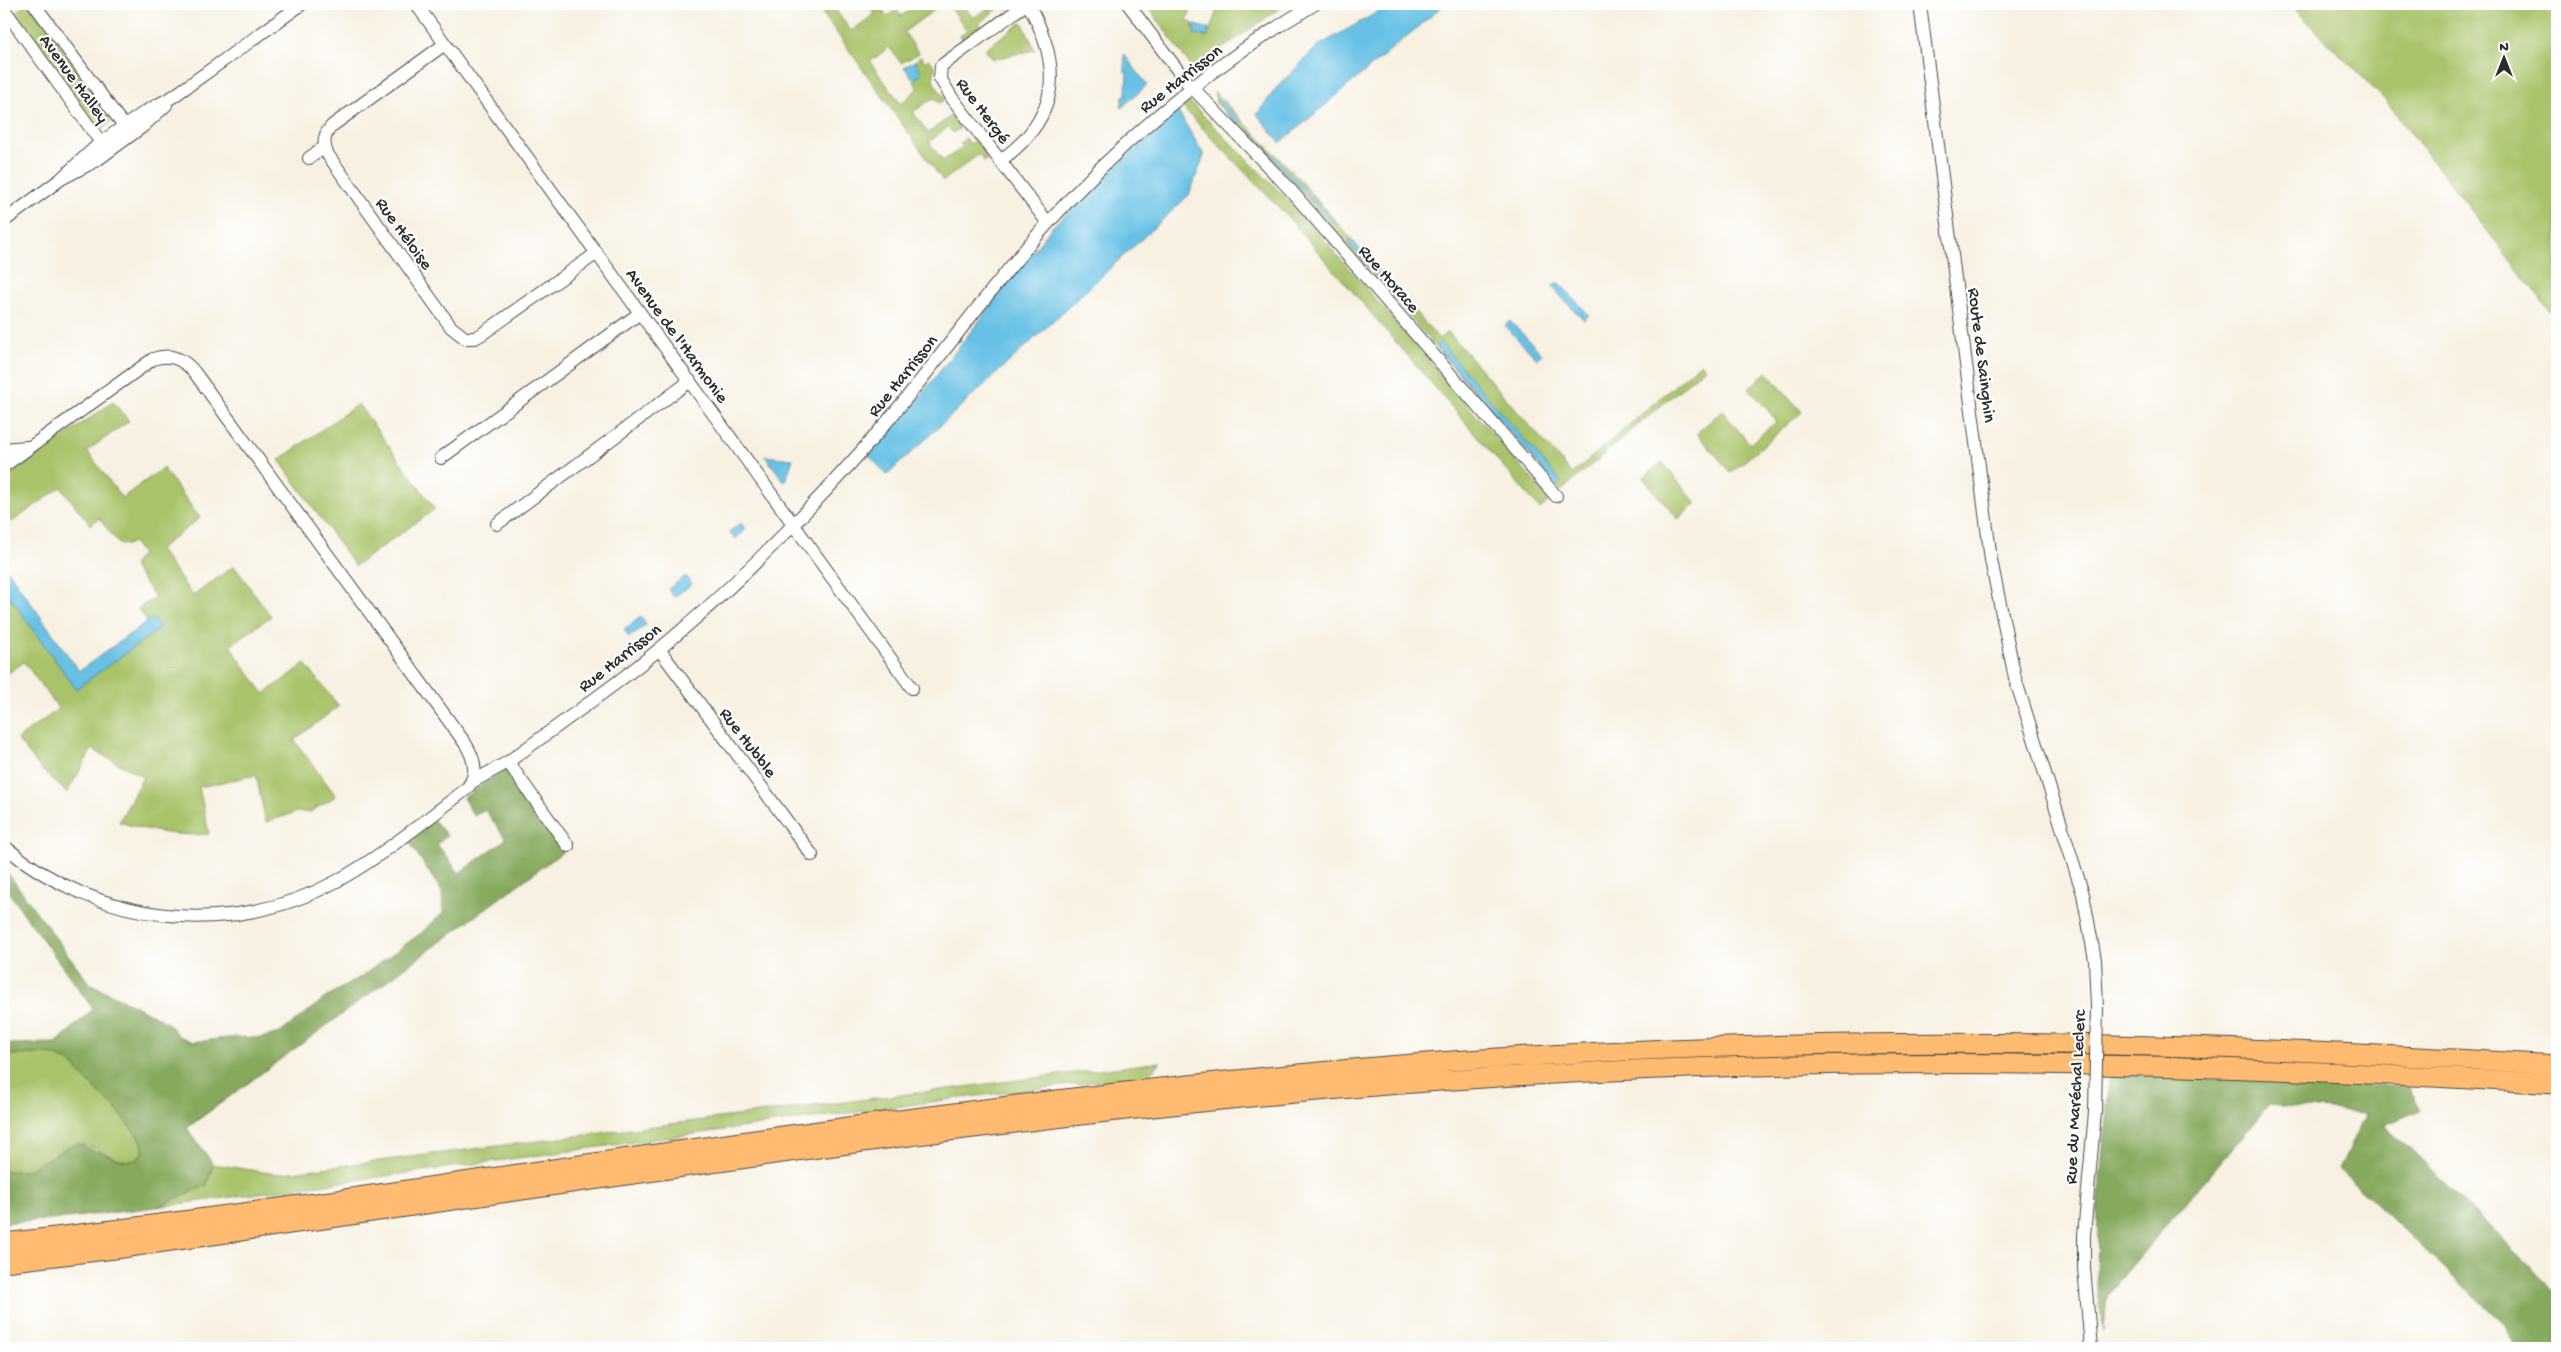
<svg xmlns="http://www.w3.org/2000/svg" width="2561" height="1352" viewBox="0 0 2561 1352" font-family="'Gochi Hand',sans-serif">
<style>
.green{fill:#a8c369;stroke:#6a774a}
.forest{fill:#86a95d;stroke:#586a44}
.water{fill:#67c1e5;stroke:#497688}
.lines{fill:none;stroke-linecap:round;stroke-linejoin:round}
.minor-casing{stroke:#4a4946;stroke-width:14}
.highway-casing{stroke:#4a4946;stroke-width:21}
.minor{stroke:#fff;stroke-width:12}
.highway{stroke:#febb71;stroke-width:19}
.minor-bridge-casing{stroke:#4a4946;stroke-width:14;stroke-linecap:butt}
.minor-bridge{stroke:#fff;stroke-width:12}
.labels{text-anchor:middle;stroke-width:4.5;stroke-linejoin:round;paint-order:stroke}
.street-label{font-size:18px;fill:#2b2b2b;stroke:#fff}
</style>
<rect width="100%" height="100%" fill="#fff"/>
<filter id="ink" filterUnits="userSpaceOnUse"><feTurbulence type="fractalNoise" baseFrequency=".02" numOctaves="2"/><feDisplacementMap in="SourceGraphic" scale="10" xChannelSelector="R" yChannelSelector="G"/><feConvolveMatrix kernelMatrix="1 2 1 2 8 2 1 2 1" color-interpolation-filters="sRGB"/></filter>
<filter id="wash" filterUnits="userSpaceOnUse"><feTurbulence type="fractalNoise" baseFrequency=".0096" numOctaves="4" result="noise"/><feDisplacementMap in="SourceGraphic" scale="20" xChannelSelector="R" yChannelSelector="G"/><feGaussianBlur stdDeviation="1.12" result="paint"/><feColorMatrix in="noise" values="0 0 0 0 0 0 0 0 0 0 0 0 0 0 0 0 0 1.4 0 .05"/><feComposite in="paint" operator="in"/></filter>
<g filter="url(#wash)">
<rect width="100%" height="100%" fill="#f8f1e2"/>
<path class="green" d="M26,4h4l58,80 -17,13 -59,-82z
M816,4h15l20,27 24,-17 -7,-10h10l9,12 10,-6 4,6c12,-9 24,-12 41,-12l-38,28 15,21 -18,10 -12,-16 -19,15 31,42 16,-15 -3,-9 6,-5 -5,-14 6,-5 4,6 4,-3 6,8 -2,14 12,18 -6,4 -6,-5 -20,14 15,21 23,-17 9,12 -7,5 -5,-6 -19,15 14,19 20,-14 -3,-4 6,-5 4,6 7,-4 12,15 -4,7 -6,-8 -36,27z
M948,4h15l10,14 22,-14h22l-9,6 -5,-5 -24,18 4,6 -18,13 -5,-6 7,-6z
M1146,4h47l-6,16 6,4 2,11 13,1 11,-32h18v4l23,-1v-3h26l-93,65z
M2290,4h267v316l-171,-219z
M1022,22l13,28 -42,9 -8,-10z
M90,87l21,31 1,4 -15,11 -25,-33z
M1214,91l83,86 142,162 9,-7 1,1 123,141 129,-111 4,5 -144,123 -268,-308 -77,-80z
M1188,100l109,109 253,291 -10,9 -252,-292 -107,-111z
M1767,372l35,40 -71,61 -34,-40 25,-22 28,33 27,-23 -28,-33z
M113,402l16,19 -42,30 35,47 41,-30 37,50 -41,31 34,47 41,-30 37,50 -41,30 34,48 41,-30 34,42 -45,34 42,56 -26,16h-13l-31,10 -10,-47 -57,12 10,47c-32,3 -60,-3 -90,-12l24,-45 -51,-28 -25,44 -26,-24 -24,-30 42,-30 -35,-47 -20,14v-87l72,100 79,-58 -17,-22 17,-12 -21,-29v-4l8,-10 -9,-12 -6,3 -8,-1 -20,-26 -9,7 -29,-38 -49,35 -8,-11v-32z
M358,404l77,105 -80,57 -76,-106z
M1662,462l34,41 -18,16 -35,-41z
M50,1054l19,7 22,24 25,24 26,33 1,8 -4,8c-21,10 -39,-13 -60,-14 -12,0 -32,18 -44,24 -10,4 -21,4 -31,3v-116z
M1161,1062l-15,14 -186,22 -803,109 50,-22 6,-21 63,10z"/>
<path class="forest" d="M506,768l58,83 -377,277 26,36 -6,21 -50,22 -98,12 -55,4v-52h22l43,-25 9,-2 42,16 8,1 11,-3 4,-8 -1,-8 -26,-33 -25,-24 -22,-24 -19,-7 -46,1v-11l52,-1 37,-34 -89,-123v-18l85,115 66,33 14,8 10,12 14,6 44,-5 23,1 20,-5 49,-38 33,-19 59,-43 22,-20 -1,-21 -34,-52 26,-20 13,16 -10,8 22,29 47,-34 -21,-29 -11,6 -11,-18z
M2110,1074l298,13 12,23 -35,15 172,168v55h-41l-13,-25 -164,-154 27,-56 -97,-8 -162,190 -3,36 -7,-39 1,-92z"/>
<path class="water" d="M1392,4h53l-165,139 -23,-29 21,-28 40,-40z
M1193,24l16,5 -1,7 -13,-1z
M1124,54l23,31 -26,23 2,-12h3l1,-24h-2z
M915,61l6,10 -1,4 -6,5 -10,-13z
M1219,99l22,23 -2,3 -23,-24z
M1177,110l27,45 -15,40 -302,280 -20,-22 49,-51 137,-176z
M1249,130l88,94 -2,1 -88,-93z
M1351,239l57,67 -3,3 -57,-67z
M1558,282l31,33 -5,5 -32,-33z
M1510,321l32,33 -5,5 -32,-33z
M1440,342l121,140 -4,4 -121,-140z
M765,456l28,3 -8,23z
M741,523l5,7 -11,9 -6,-7z
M4,565l75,106 73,-53 8,10 -84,61 -72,-100z
M686,576l6,8 -18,13 -6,-8z
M641,617l5,8 -17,12 -5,-8z"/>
</g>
<g filter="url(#ink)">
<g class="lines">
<defs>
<path id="minor" d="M34,4l90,122 2,7
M416,4l496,684
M1026,4l-81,59 -4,3 -1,12 12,20 96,125
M1128,4l57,76 102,106 269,310
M1920,4l71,556 24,118 68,216 12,66 2,48
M4,9l101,139
M445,44l-112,81c-9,8 -11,19 -5,30l123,172 14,11h10l7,-4 115,-81
M309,158l16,-11
M1000,161c61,-44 63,-95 28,-157
M61,179l39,-36 45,-31 29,-16 128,-92
M4,221l57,-42 36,-19 45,-33 24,-22
M4,449l23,-2
M441,458l199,-145
M4,466l149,-107c17,-6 31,0 42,14l270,370c10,16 15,34 -1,48 -41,31 -82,65 -127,90 -108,59 -239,43 -333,-35
M497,524l193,-143
M659,649l153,206
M472,782l36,-20
M568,846l-60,-84c58,-43 119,-84 174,-132 59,-51 115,-107 167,-165 71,-77 129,-164 199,-242 77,-86 168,-161 267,-219
M2091,1348l-7,-80v-33l11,-123"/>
<path id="highway" d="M4,1243c418,-48 833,-124 1253,-165 196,-20 394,-31 592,-34 236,-4 472,6 708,21
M4,1262l119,-14c438,-62 876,-135 1317,-167 375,-27 742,-20 1117,3"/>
</defs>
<use href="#minor" class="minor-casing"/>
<use href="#highway" class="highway-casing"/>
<use href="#minor" class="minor"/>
<use href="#highway" class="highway"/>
<defs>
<path id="minor-bridge" d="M2095,1112l2,-104"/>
</defs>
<use href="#minor-bridge" class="minor-bridge-casing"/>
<use href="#minor-bridge" class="minor-bridge"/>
</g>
</g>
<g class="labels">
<g class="street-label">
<text transform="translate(75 78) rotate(54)" y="6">Avenue Halley</text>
<text transform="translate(1180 78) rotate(-38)" y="6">Rue Harrisson</text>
<text transform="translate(984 110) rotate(53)" y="6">Rue Hergé</text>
<text transform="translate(405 233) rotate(54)" y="6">Rue Héloise</text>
<text transform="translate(1390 278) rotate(49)" y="6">Rue Horace</text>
<text transform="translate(678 335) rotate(54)" y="6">Avenue de l'Harmonie</text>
<text transform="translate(1983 355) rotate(83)" y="6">Route de Sainghin</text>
<text transform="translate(902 375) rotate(-51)" y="6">Rue Harrisson</text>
<text transform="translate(619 657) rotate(-38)" y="6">Rue Harrisson</text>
<text transform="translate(749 742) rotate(53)" y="6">Rue Hubble</text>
<text transform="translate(2074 1097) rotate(-87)" y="6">Rue du Maréchal Leclerc</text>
</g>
</g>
<rect width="2561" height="1352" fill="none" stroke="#fff" stroke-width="20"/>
<g transform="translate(2504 58)" stroke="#ffffff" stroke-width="4" paint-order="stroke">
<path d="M0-4L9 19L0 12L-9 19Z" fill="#2b2b2b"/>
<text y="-8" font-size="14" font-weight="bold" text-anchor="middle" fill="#2b2b2b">N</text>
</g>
</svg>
